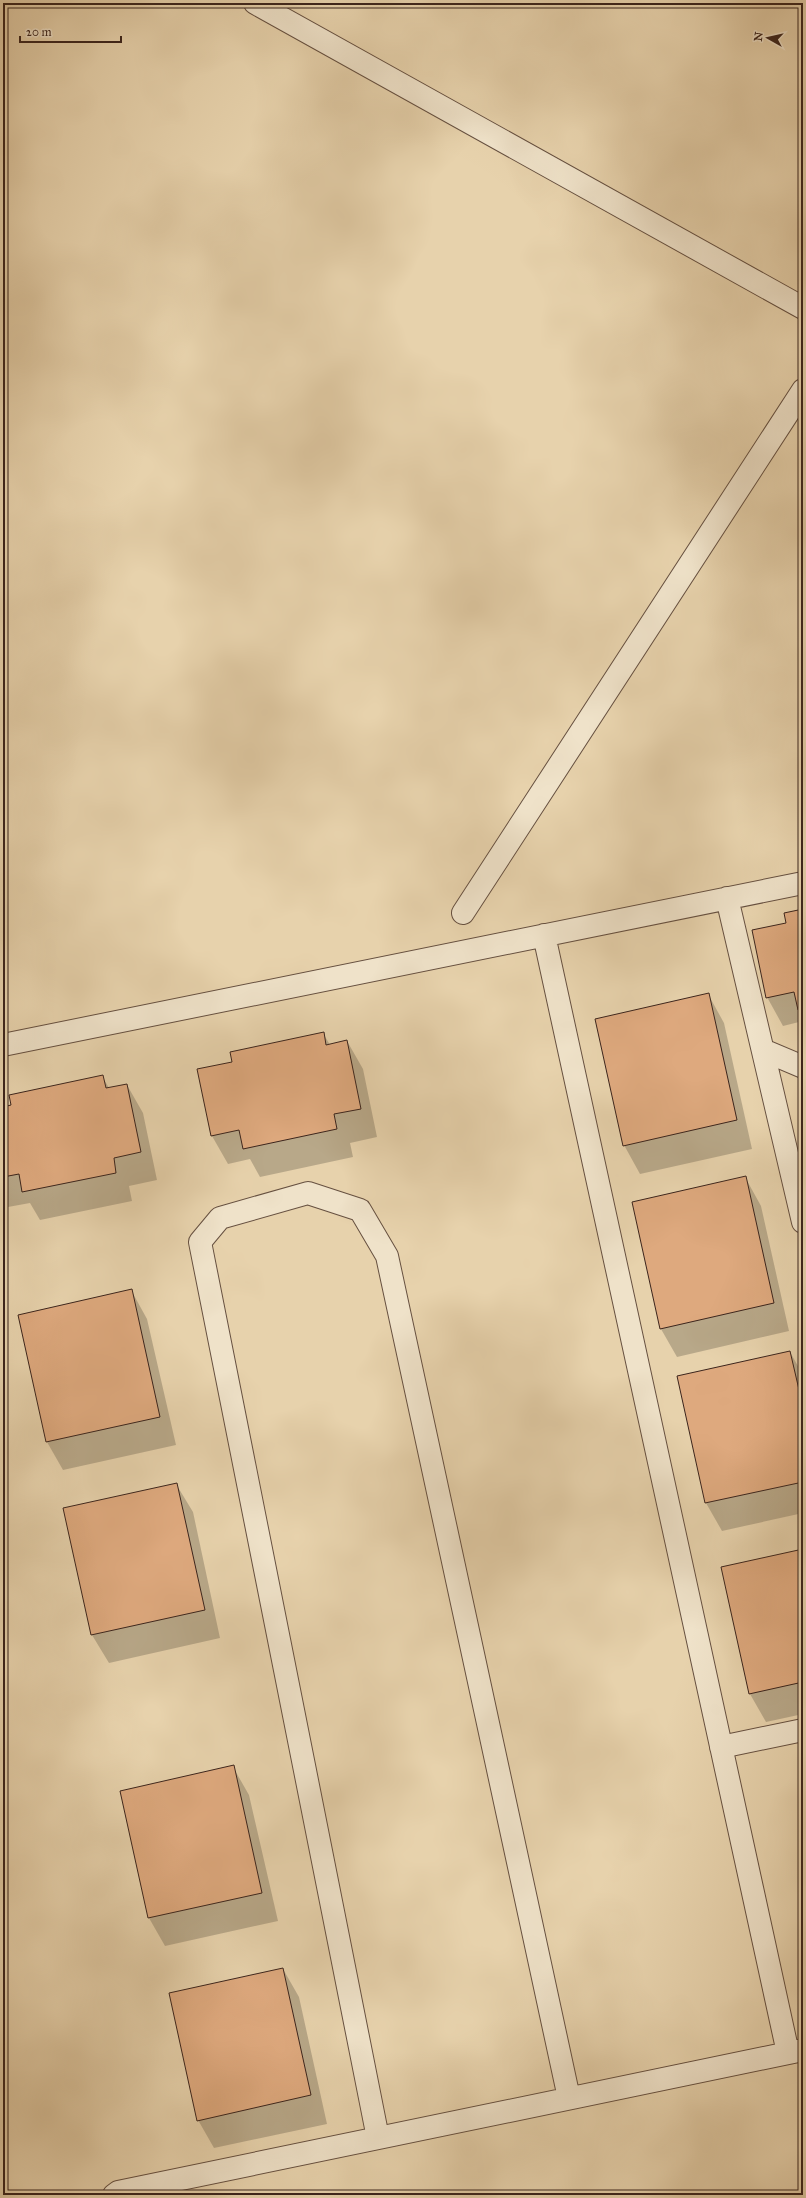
<svg xmlns="http://www.w3.org/2000/svg" width="806" height="2198" viewBox="0 0 806 2198" font-family="'IM FELL Great Primer',serif">
<style>
.shadow{fill:#0003}
.building{fill:#dea97e;stroke:#3b241c}
.lines{fill:none;stroke-linecap:round;stroke-linejoin:round}
.minor-casing{stroke:#665040;stroke-width:24}
.minor{stroke:#efe2c9;stroke-width:22}
</style>
<rect width="100%" height="100%" fill="#e7d2ac"/>
<filter id="stains"><feTurbulence type="fractalNoise" baseFrequency=".005" numOctaves="4"/><feColorMatrix values="0 0 0 0 .2 0 0 0 0 .09 0 0 0 0 .02 0 0 0 .5 -.17"/></filter>
<radialGradient id="worn" r=".72"><stop offset=".6" stop-color="#630" stop-opacity="0"/><stop offset="1" stop-color="#630" stop-opacity=".3"/></radialGradient>
<path class="shadow" d="M803,910v111l-20,5 -16,-29 21,-73z
M708,994l16,29 28,126 -112,25 -16,-29z
M323,1033l7,12 17,-4 16,28 14,68 -27,6 3,14 -93,20 -10,-18 -22,5 -16,-28 -14,-67 35,-6z
M102,1076l7,12 18,-3 16,28 14,67 -28,6 3,15 -92,19 -10,-17 -22,4 -5,-8v-91z
M745,1177l16,29 28,125 -112,26 -16,-28z
M131,1290l16,29 29,126 -113,25 -16,-28z
M790,1352l13,23v138l-81,18 -16,-28 -28,-126z
M176,1484l17,28 27,126 -111,25 -17,-28 -27,-126z
M803,1550v164l-37,8 -16,-28z
M233,1767l16,28 29,126 -113,25 -16,-28z
M283,1969l16,28 28,127 -113,24 -16,-28z"/>
<path class="building" d="M803,909v100l-5,1 -4,-18 -28,6 -14,-68 34,-7 -2,-10z
M709,993l28,127 -114,26 -28,-127z
M324,1032l2,13 21,-5 14,69 -27,5 3,15 -94,20 -4,-19 -28,6 -14,-67 35,-7 -2,-10z
M103,1075l3,13 21,-4 14,68 -27,6 2,15 -94,19 -3,-18 -16,3v-70l8,-2 -2,-10z
M746,1176l28,127 -114,26 -28,-127z
M132,1289l28,128 -114,25 -28,-127z
M790,1351l13,56v75l-98,21 -28,-127z
M177,1483l28,127 -114,25 -28,-127z
M803,1549v133l-54,12 -28,-127z
M234,1765l28,128 -114,25 -28,-127z
M283,1968l28,127 -114,26 -28,-128z"/>
<g class="lines">
<defs>
<path id="minor" d="M255,3l548,305
M727,898l76,324
M463,913l340,-523
M544,935l244,1118
M3,1045l800,-162
M763,1050l40,17
M721,1747l82,-17
M378,2138l-178,-896 20,-24 88,-25 52,17 27,46 182,842
M114,2195l4,-3 685,-142"/>
</defs>
<use href="#minor" class="minor-casing"/>
<use href="#minor" class="minor"/>
</g>
<rect width="806" height="2198" fill="none" stroke="#e7d2ac" stroke-width="16"/>
<rect x="4" y="4" width="798" height="2190" fill="none" stroke="#3b241c" stroke-width="2"/>
<rect x="8" y="8" width="790" height="2182" fill="none" stroke="#3b241c"/>
<g transform="translate(768 38) rotate(278)" stroke="#efe2c9" stroke-width="3" paint-order="stroke">
<path d="M0-3L7 15L0 10L-7 15Z" fill="#3b241c"/>
<text y="-6" font-size="11" font-weight="bold" text-anchor="middle" fill="#3b241c">N</text>
</g>
<path d="M20 36v6h101v-6" fill="none" stroke="#3b241c" stroke-width="2"/>
<text x="26" y="36" font-size="12" fill="#3b241c" stroke="#efe2c9" stroke-width="3" paint-order="stroke">20 m</text>
<rect width="100%" height="100%" filter="url(#stains)"/>
<rect width="100%" height="100%" fill="url(#worn)"/>
</svg>
